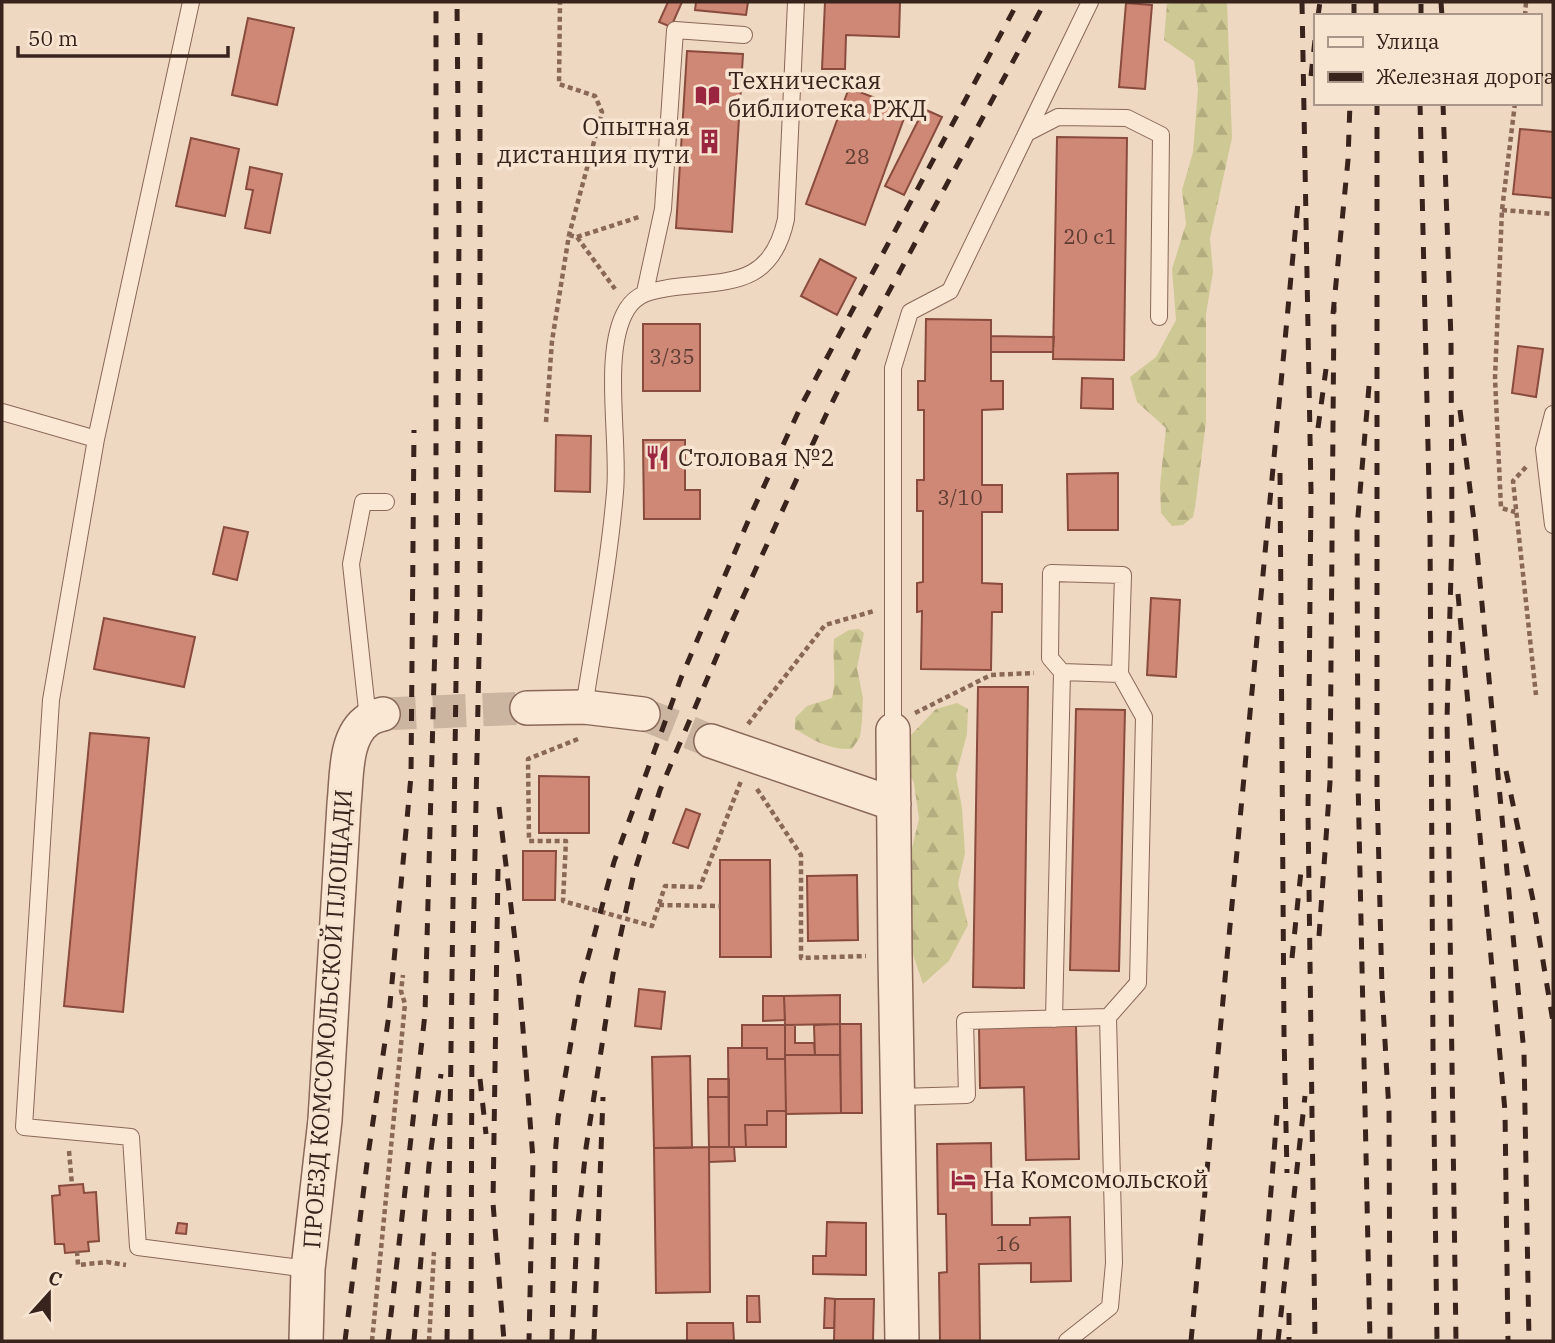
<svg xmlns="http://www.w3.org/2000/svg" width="1555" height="1343" viewBox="0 0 1555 1343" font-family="'IBM Plex Serif',serif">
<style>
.forest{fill:url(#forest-firs)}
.building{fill:#cf8875;stroke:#894b3d;stroke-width:2}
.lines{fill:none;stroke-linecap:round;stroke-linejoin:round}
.street-tunnel{stroke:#cbb4a0;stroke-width:33;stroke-dasharray:33 17;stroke-linecap:butt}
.lane-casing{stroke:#896858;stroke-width:18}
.street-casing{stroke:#896858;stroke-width:36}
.path{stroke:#896858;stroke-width:4.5;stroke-dasharray:5 3.5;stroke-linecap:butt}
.lane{stroke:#fae7d4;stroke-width:16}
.street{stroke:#fae7d4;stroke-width:33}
.rail{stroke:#39241d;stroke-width:5;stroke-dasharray:12 12;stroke-linecap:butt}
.labels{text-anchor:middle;stroke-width:7;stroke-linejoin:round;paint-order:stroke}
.number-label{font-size:21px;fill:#5e3d33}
.poi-label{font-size:24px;fill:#39241d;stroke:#f7e4d1;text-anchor:start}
.street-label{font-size:24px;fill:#39241d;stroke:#f7e4d1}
</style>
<defs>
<pattern id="forest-firs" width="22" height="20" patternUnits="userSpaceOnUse" patternTransform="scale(1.75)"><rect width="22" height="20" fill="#cec994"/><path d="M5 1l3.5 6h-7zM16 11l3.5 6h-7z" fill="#b2ac7f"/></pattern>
</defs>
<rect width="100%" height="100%" fill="#efd8c1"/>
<path class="forest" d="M1175,2l52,1 5,135 -22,100 3,34 -7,42v108l-11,86 -2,9 -10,8 -11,1 -11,-13 -1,-28 6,-57 -29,-26 -7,-25 26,-20 20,-37 -4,-51 14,-45 -4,-34 11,-38 5,-63 -4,-28 -30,-21 3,-36z
M859,629l5,4 -7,35 6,30 -1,23 -2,16 -8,12c-23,1 -39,-9 -57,-20v-11l12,-12 25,-8c5,-21 0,-37 2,-59l15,-9z
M957,703l11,6 -1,25 -11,41 6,33 3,45 -7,31 10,41 -19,36 -26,23 -15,-44 2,-84 9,-37 -5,-36 -14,-28 11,-20 25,-26z"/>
<path class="building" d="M668,2h14l-11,25 -12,-5z
M696,2h52l-2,13 -51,-5z
M825,2h75l-1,35 -53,-2 -1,34h-23z
M1126,3l26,2 -7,84 -26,-2z
M248,18l46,10 -17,77 -45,-10z
M687,51l56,3 -11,178 -56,-4z
M849,88l58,22 -42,115 -59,-21z
M924,109l18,8 -38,78 -19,-9z
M1520,129l33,3v66l-40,-4z
M1057,137l70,1 -3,222 -71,-1z
M191,138l48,11 -14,67 -49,-10z
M250,167l32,7 -12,59 -25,-5 8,-38 -7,-1z
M820,259l36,19 -19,37 -36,-19z
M926,319l65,1v61h12v28l-21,1v75h20v27h-20v71l20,1v28h-10l-1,58 -70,-1 1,-58 -5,1v-29l6,-1v-71h-6v-31h7v-70h-6v-29h7z
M643,324h57v67h-57z
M991,336l63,1 -1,15h-62z
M1518,346l25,3 -7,48 -24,-4z
M1082,378l31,1v30l-32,-1z
M556,435l35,1 -1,56 -35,-1z
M643,440h42v50h15v29h-56z
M1118,473v57h-50l-1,-56z
M224,527l24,5 -11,48 -24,-6z
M1151,598l29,2 -4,77 -29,-2z
M104,618l91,19 -11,50 -90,-18z
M978,687h50l-4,301 -51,-1z
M1076,709l49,1 -6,261 -49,-1z
M90,733l59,5 -26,274 -59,-6z
M539,776l50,1v56h-50z
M686,809l14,5 -12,34 -15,-5z
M523,851h33l-1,49h-32z
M720,860h50l1,97h-51z
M857,875l1,65 -50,1 -1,-65z
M639,989l26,3 -4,37 -26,-3z
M840,995v29l-55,1 -1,-29z
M763,996h21l1,24 -22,1z
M840,1024h21l1,89h-21z
M840,1024v31h-25l-1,-30z
M742,1025h43v34h-18v-11h-25z
M785,1025h10v18h19l1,12h-30z
M1076,1025l3,134 -53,1 -2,-73 -44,1 -1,-62z
M728,1048h39v11h18l1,52h-19v14h-22l1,22h-17z
M785,1055h55l1,58 -55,1z
M690,1056l2,92h-38l-2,-91z
M708,1079h21v18h-21z
M708,1097h21v50h-20z
M767,1111h19v36h-40l-1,-22h22z
M991,1143l1,82h38v-7l40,-1 1,64 -40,1v-19l-52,1 1,77h-40l-1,-68 8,-1 -1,-58h-8l-1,-70z
M709,1147h25l1,14 -26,1z
M709,1147l1,145 -54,1 -2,-145z
M83,1184l1,9 12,-1 3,49 -11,1 1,9 -24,2 -1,-9h-9l-3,-48 8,-1 -1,-9z
M827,1222l39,1v52l-53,-1v-18h13z
M178,1223l9,1 -1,10 -10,-1z
M747,1296h12l1,26h-13z
M825,1298l10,1 -1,29h-10z
M835,1299h39l-1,42h-39z
M687,1323h46l1,18h-47z"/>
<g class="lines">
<path class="street-tunnel" d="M383,714l144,-6
M643,714l68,27"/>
<defs>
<path id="lane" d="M191,2l-95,437 -45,261 -27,427 107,10 7,110 170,22
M1027,133l31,-16 69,1 34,17 -2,182
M645,292l18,-83 12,-179 69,5
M2,412l94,27
M1553,414l-9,35 9,76
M1062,672l-12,-14 1,-85 72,2 -3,99
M584,707c11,-71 25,-143 31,-215 5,-51 -14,-141 12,-183 10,-16 24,-18 41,-21 58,-8 103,1 118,-69l10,-217
M368,719l-17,-155 12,-62h23
M893,730v-362l17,-56 40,-21 140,-289
M1054,1019l8,-347 58,2 24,43 -6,266 -30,34
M898,1097l69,-2 -2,-74 143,-4 6,246 -4,44 -43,34"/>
<path id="street" d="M527,708l57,-1 59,7
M893,730l2,226 7,385
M711,741l183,63
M306,1341l2,-72 17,-149 19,-316c3,-26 0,-68 24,-84 4,-3 11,-5 15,-6"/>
</defs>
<use href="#lane" class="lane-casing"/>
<use href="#street" class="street-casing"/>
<path class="path" d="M1525,16l1,-14
M1515,103l-13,107 -7,168 6,130 14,4
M1502,210l51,4
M569,235l8,2 38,52
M577,237l62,-20
M546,422l6,-81 17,-106 33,-123 -7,-16 -36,-12 1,-82
M1526,467l-13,14 23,214
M915,713l76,-38 43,-2
M748,724l77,-99 49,-14
M578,739l-50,20 1,82h37l-3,60 89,25 13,-40 35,1 41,-106
M757,789l44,66v103l65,-2
M659,905l61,1
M69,1151l3,34
M77,1251l1,14 29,-3 19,3
M372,1341l33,-337 -4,-13 2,-16
M429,1341l5,-89"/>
<use href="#lane" class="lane"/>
<use href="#street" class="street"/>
<path class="rail" d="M1302,2l9,489 -3,320 7,530
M1376,2v14
M1441,2l1,14
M1318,16l2,-14
M1354,16v-14
M1421,16v-14
M1311,76l4,-36
M1377,103v683l5,203 7,122 1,230
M1420,103l10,428 3,517 4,293
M1443,103l8,237 1,196 -5,183 9,622
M1333,314l15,-154 2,-57
M1369,386l-12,142 1,252 12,561
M1460,410l15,119 49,524 5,288
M1318,428l8,-59
M1280,473l4,561 3,139
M1458,594l47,517 3,230
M1506,771l27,129 20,122
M499,807l19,158 15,194 -4,182
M498,869l-5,334 11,138
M1319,936l11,-154 4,-476
M1292,958l9,-87
M480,1079l6,55
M1289,1313v28
M345,1341l23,-186 21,-140 22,-239 3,-346
M388,1341l37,-327 11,-409v-603
M414,1341l15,-176 12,-91
M447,1341l10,-733 2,-381 -2,-225
M471,1341l1,-339 8,-397v-577
M552,1341l3,-184 3,-39 23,-134 33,-122 67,-184 71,-166 50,-108 216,-402
M572,1341l5,-109 9,-84 29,-187 19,-88 26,-83 68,-160 97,-213 40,-81 180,-334
M594,1341l9,-244
M1191,1341l107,-1139
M1259,1341l18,-226
M1278,1341l27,-245"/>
</g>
<defs>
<symbol id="library-bare" viewBox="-9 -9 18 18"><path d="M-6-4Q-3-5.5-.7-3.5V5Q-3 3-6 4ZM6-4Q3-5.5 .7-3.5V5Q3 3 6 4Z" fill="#9a263f" stroke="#f7e4d1" stroke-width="2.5" paint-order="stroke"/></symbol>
<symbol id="building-bare" viewBox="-9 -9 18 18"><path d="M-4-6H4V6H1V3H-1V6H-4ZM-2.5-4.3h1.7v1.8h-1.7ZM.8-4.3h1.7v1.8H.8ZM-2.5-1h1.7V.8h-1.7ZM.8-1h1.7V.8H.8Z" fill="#9a263f" stroke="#f7e4d1" stroke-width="2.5" paint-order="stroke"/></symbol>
<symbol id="restaurant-bare" viewBox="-9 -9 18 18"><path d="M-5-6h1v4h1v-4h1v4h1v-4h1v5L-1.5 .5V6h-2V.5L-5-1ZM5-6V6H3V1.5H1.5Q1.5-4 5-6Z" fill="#9a263f" stroke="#f7e4d1" stroke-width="2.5" paint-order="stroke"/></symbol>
<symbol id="hotel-bare" viewBox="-9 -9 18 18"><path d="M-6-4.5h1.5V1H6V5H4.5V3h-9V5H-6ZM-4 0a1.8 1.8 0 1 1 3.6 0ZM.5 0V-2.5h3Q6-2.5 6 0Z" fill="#9a263f" stroke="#f7e4d1" stroke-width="2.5" paint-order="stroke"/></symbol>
</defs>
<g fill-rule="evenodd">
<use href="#library-bare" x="690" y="78" width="35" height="35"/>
<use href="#building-bare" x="692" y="124" width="35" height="35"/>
<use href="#restaurant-bare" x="640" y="440" width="35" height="35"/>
<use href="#hotel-bare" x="946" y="1162" width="35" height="35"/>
</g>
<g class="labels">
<g class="number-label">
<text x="857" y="164">28</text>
<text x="1090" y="244">20 с1</text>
<text x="672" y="364">3/35</text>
<text x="960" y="505">3/10</text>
<text x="1008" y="1251">16</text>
</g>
<g class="poi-label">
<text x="728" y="89">Техническая<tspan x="728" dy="28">библиотека РЖД</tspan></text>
<text x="690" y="135" text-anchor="end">Опытная<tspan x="690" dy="28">дистанция пути</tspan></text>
<text x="678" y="466">Столовая №2</text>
<text x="983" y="1188">На Комсомольской</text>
</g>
<g class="street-label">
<text transform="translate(328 1019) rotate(-86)" y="8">ПРОЕЗД КОМСОМОЛЬСКОЙ ПЛОЩАДИ</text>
</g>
</g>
<rect width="1555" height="1343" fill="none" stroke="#39241d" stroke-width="7"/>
<rect x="1314" y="14" width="228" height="91" fill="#f7e4d1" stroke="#ab9789" stroke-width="2"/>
<rect x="1328" y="37" width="35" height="10" fill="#fae7d4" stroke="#ab9789" stroke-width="2"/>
<text x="1376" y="49" font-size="21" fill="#39241d">Улица</text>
<rect x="1328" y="72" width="35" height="10" fill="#39241d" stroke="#ab9789" stroke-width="2"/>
<text x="1376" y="84" font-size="21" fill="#39241d">Железная дорога</text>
<g transform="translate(49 1294) rotate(21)" stroke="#f7e4d1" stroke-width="5" paint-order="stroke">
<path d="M0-5L12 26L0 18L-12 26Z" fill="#39241d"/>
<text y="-10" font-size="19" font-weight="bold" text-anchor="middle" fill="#39241d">С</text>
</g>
<path d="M18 46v10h210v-10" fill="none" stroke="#39241d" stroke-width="3.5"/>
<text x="28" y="46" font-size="21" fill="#39241d" stroke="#f7e4d1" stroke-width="5" paint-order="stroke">50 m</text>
</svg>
